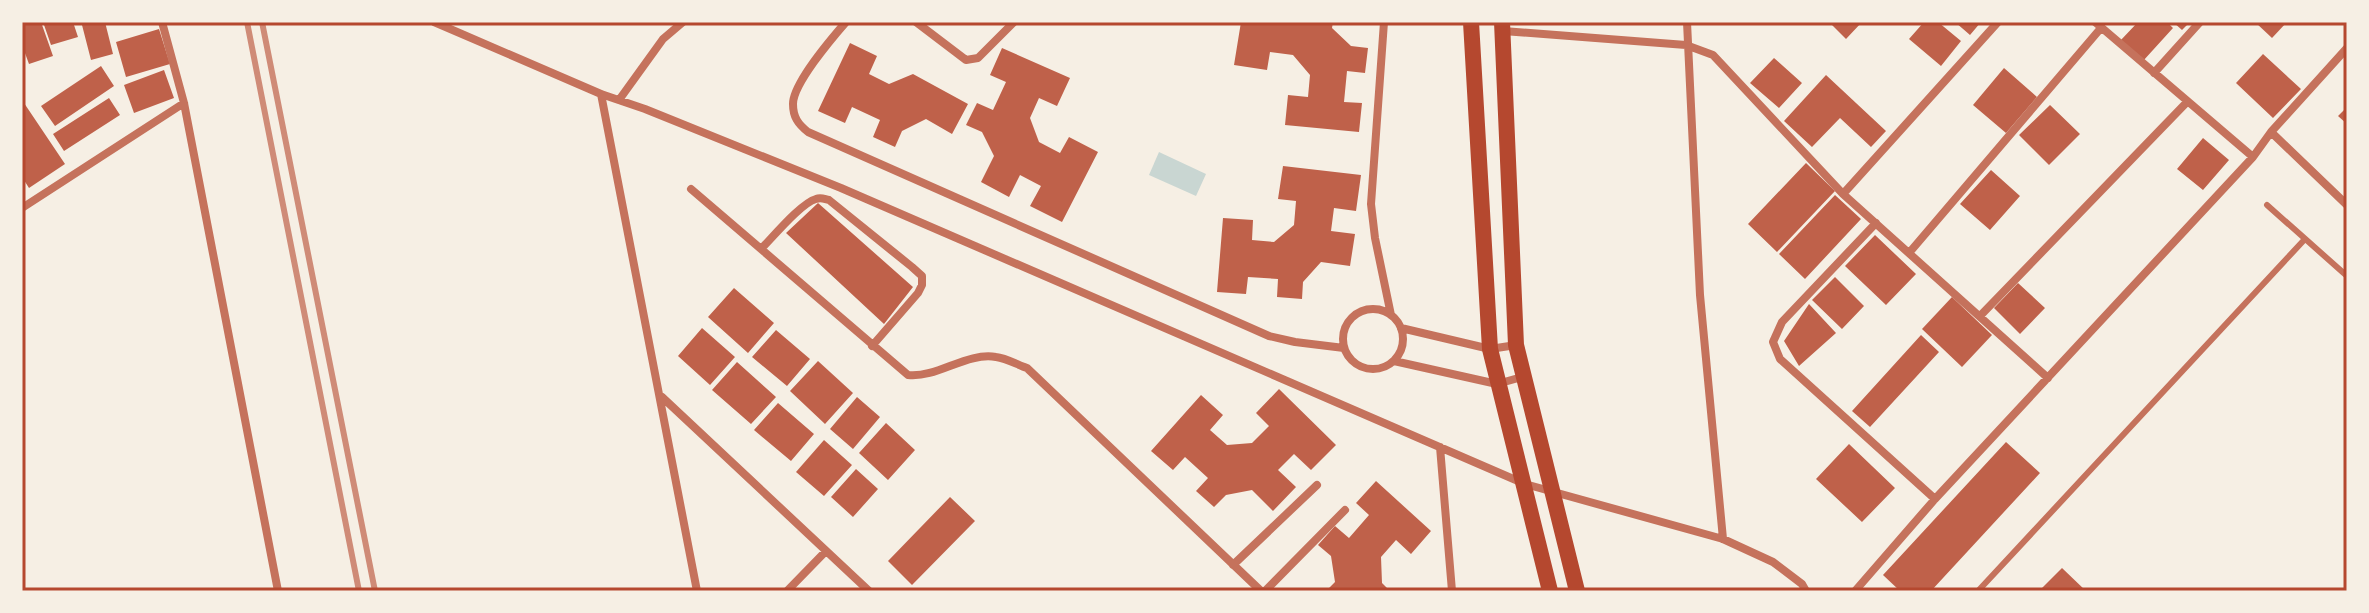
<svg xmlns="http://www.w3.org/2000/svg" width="2369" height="613" viewBox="0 0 2369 613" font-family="'Zilla Slab',serif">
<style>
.water{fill:#c9d6d2}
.building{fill:#bf614a}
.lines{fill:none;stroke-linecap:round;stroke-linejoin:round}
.service{stroke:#c5725c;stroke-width:6}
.minor{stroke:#c5725c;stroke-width:8}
.secondary{stroke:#b5482f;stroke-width:16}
.rail{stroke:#cf8b77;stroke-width:6}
.neatline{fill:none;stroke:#b5482f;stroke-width:3}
</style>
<rect width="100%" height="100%" fill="#f6efe4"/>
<path class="water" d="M1159,152l47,22 -10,22 -47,-21z"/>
<path class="building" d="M22,22h19l12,34 -24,8 -7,-19z
M43,22h30l5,15 -27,8z
M94,22h11l8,32 -22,6 -9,-35z
M1241,22h92l-1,6 19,18 17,2 -3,25 -18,-2 -3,31 18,1 -3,29 -74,-7 3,-30 20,2 2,-22 -17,-20 -23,-3 -3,18 -33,-5z
M1829,22h33l-16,17z
M1924,22h14l23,19 -20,25 -32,-27z
M1955,22h26l-11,13z
M2138,22h29l6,6 -30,33 -23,-20z
M2173,22h17l-8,8z
M2255,22h32l-15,16z
M159,29l11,35 -44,13 -10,-35z
M850,43l27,13 -8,18 20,10 24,-10 55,30 -16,30 -26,-15 -24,12 -7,16 -22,-10 7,-17 -28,-13 -7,16 -27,-12z
M1002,48l68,30 -13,28 -18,-8 -9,20 9,24 21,11 9,-16 29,15 -36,70 -32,-16 11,-20 -21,-11 -11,22 -28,-15 13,-26 -12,-24 -16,-7 11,-22 16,7 13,-28 -16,-7z
M2263,54l38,35 -28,29 -37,-35z
M1774,58l28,25 -23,25 -29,-25z
M101,66l13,20 -59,40 -14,-20z
M2004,68l33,29 -31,36 -33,-28z
M164,70l10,28 -40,15 -10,-28z
M1826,75l60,56 -15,16 -31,-29 -28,29 -28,-26z
M109,98l11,17 -56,36 -11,-17z
M22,100l43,64 -36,24 -7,-11z
M2050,105l30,29 -31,31 -30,-30z
M2347,107v17l-9,-8z
M2203,138l26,22 -26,30 -26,-21z
M1806,163l29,28 -58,61 -29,-28z
M1283,166l78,9 -5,36 -22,-3 -3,23 24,3 -5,32 -29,-4 -18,20 -1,17 -25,-2 1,-18 -30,-2 -2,17 -29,-2 6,-74 30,2 -1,20 22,2 20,-17 2,-24 -18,-2z
M1991,170l29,26 -30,34 -30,-26z
M1835,195l26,24 -56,60 -26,-25z
M818,203l95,84 -29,37 -98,-91z
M1875,235l41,39 -30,31 -41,-39z
M1835,277l29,29 -22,23 -30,-29z
M2018,283l27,25 -25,26 -26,-26z
M734,288l40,35 -26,30 -40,-36z
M1952,297l40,38 -30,32 -40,-38z
M1809,304l27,29 -37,33 -15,-25z
M702,328l33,29 -25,28 -32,-29z
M776,330l34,29 -23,27 -35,-29z
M1921,335l18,17 -69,75 -18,-16z
M818,361l35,32 -28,31 -35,-33z
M737,362l39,35 -25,27 -39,-34z
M1279,389l57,56 -25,25 -17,-16 -16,16 18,17 -23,24 -21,-21 -26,5 -12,12 -18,-16 12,-13 -23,-21 -12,13 -22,-19 50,-56 22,20 -13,15 17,15 25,-2 17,-17 -13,-13z
M857,397l23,20 -27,32 -23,-20z
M778,403l36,31 -23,27 -37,-31z
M886,423l29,27 -27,30 -29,-27z
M824,440l28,25 -28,31 -28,-24z
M2006,442l34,31 -109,118h-31l-17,-16z
M1849,444l46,44 -33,34 -46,-43z
M856,469l22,20 -25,28 -22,-20z
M1376,481l55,50 -20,23 -15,-14 -15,17 1,26 8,8h-64l9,-9 -4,-26 -13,-11 17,-19 14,12 20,-23 -13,-12z
M950,497l25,24 -63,64 -24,-24z
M2062,568l24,23h-47z"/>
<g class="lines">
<path class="service" d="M2267,205l80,71
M1978,591l327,-352"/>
<path class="minor" d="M162,22l22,81 94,488
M434,22l167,72 44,15 196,79 684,296 198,55 50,23 29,22 4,7
M846,22c-14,16 -53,62 -53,82 0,13 5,20 15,28l461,204 26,6 49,6
M916,22l50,38 12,-2 36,-36
M1384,22l-13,182 4,34 16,77
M1687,22l13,273 23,244
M2095,22l158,135
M1503,31l183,14 27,10 130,139 205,184
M2154,73l46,-51
M601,94l96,497
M619,100l44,-61 20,-17
M2271,132l76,73
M691,189l217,186c30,3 58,-23 88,-18 10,1 22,8 31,11l234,223
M1843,194l155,-172
M22,208l162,-105
M1876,223l-94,99 -9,20 7,17 155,140
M761,249c12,-12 40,-46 55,-50 5,-2 8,0 13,1l83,67 10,9v9l-4,8 -46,53
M1909,253l192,-225
M1343 339a30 30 0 1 1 60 0a30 30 0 1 1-60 0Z
M1980,316l207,-214
M1401,328l89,21 26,-4
M1394,361l103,23 25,-7
M662,397l207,194
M1440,447l12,144
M1233,565l84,-80
M787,591l39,-40
M1265,591l80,-81
M1855,591l80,-92 318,-342 18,-25 76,-84"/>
<path class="secondary" d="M1471,22l19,327 60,242
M1502,22l14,323 61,246"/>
<path class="rail" d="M247,22l112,569
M262,22l113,569"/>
</g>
<rect width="2369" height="613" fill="none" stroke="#f6efe4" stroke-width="48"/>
<rect x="24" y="24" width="2321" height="565" class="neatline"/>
</svg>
